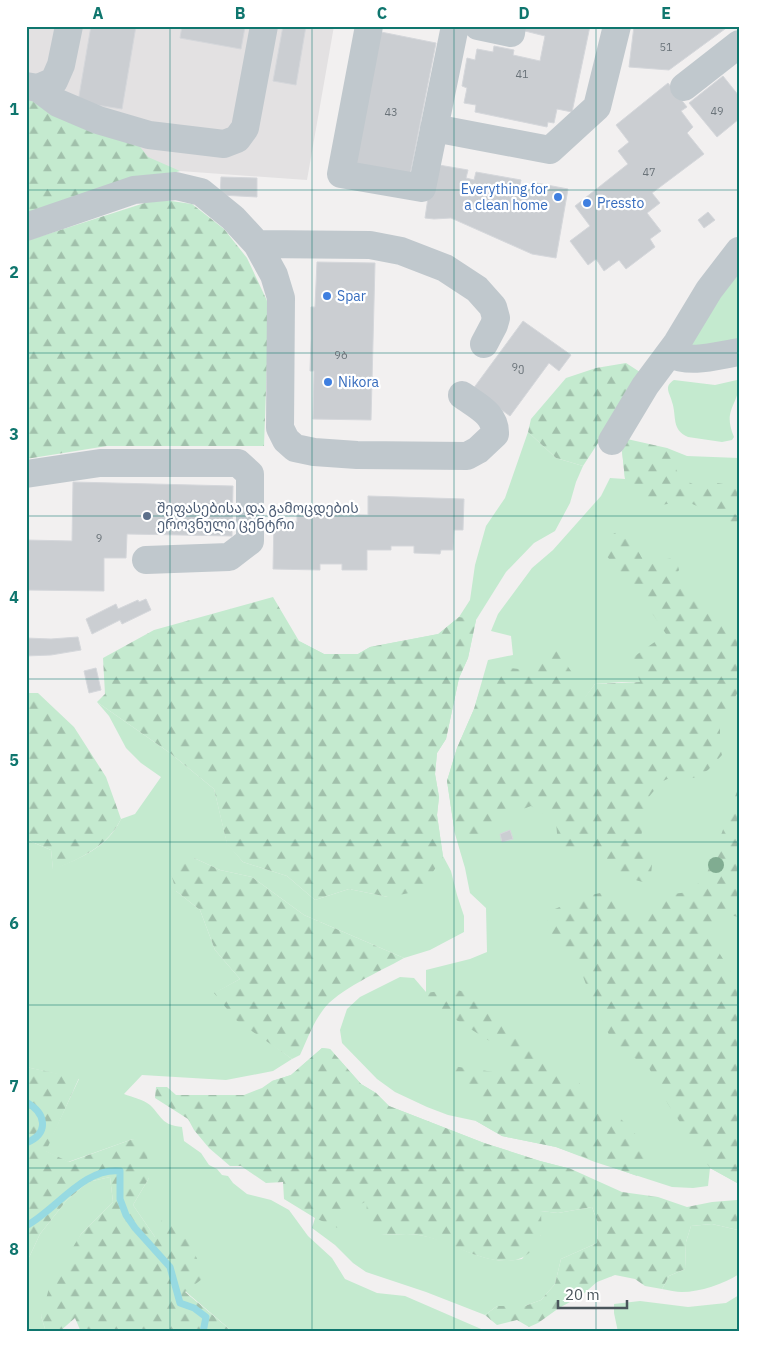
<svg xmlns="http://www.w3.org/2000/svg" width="765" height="1358" viewBox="0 0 765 1358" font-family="'IBM Plex Sans','Noto Sans Georgian',sans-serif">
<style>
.education{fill:#e3e1e2}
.green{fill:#c4eacf;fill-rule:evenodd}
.forest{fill:url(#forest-firs)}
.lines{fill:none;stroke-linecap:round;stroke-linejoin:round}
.stream{stroke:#97dae2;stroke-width:7}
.building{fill:#cbced2;stroke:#d5d7db}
.minor{stroke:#c0c8cd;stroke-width:28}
.tree{fill:#80ac91}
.grid{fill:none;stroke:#0f766e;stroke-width:1;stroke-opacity:0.55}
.shop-dot{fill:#3f7fe0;stroke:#fff;stroke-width:2}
.service-dot{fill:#5c6f8a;stroke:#fff;stroke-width:2}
.labels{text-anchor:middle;stroke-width:4.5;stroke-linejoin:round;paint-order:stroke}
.number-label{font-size:11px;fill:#6a7379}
.shop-label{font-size:14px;fill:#366cbe;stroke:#fff;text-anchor:start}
.service-label{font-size:14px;fill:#4e5e75;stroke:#fff;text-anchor:start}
.neatline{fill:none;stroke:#0f766e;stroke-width:2}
.grid-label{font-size:16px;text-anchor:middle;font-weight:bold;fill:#0f766e}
</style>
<defs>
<pattern id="forest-firs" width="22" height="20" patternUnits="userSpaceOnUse" patternTransform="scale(1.25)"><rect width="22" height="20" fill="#c4eacf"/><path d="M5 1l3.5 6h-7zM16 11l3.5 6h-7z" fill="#a1c0ab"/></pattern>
</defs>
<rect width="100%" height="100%" fill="#f2f0f0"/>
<path class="education" d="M26,26h308l-27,154 -127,-9 -154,-4z"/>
<path class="green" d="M739,265v82h-47l-3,-7z
M674,380l41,5 22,-5 2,2c0,24 -17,27 -5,55l-2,3 -10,2 -34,-5c-17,-7 -11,-21 -16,-35 -2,-9 -9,-15 2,-22z
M528,432l28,26 27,8 -7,16 -6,21 -15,28 -21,12 -28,29 -30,48 -8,38 -9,20 -13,61 -9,14 -2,21 4,23 -2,18 6,41 8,15 6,24 7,21v16l-34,18 -26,8 -100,-43 -52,-38 -32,-7 -26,-12 -18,33 24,19 15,40 25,29 -25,14 43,41 34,25 -19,12 -47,9 -84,-5 -18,19c8,3 20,6 26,11 13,13 12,20 32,22l2,14 17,12 8,12 8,4 5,6 6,1 5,7 14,11 24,6 18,10 19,26 24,22 13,21 32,14 28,3 83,36h-52l-5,-2 -2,2h-67l-7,-3 -34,3h-88l-48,-41 -30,-54 -22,-32 16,-27 -16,-39 -65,23 -23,-11 34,-72 -53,-12v-230l6,5 19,8 2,19c28,-11 54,-21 68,-50l14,-5 26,-37 -20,-14 -15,-15 -17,-32 -12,-14 73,51 44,36 13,54 16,19 44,14 28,24 34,-11 39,8 -89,-256 25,13h34l12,-7 69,-13 20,-17 11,-17 5,-35 11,-39 19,-28z
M667,448l20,8 52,2v726l-29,-16 -2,18 -15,2 -21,-1 -77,-25 -39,-15 -54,-11 -26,-15 -28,-6 -21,-8 -32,-15 -18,-13 -35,-36 -2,-13 7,-21 13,-12 40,-20 14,1 12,14v-22l44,-11 17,-7 -1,-44 -16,-15 -5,-25 -10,-34 -8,-53 10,-33 17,-39 14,-49 25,-5 -2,-19 -20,-5 7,-17 34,-46 21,-18 48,-54 9,-18 15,1 -3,-28zM622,682h18l-61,24 16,-22z
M322,1048l8,1 31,35 15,9 13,13 95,37 56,18 31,8 -23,16 -168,50c13,0 27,-2 39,0 27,4 50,21 77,25 9,2 17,0 26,-1l19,-24v-24l17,2 34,-6 6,16 -1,20 -36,16 -6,25 -14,16 -16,6h-28l-12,9 -59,-23 -60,-20 -13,-9 -18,-18 -23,-17 3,-10 -43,-137 19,-6z
M110,1177l3,25 -32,32 -40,82 5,16h-20v-68l14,-30 26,-33 22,-19z
M712,1224l26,6 1,44c-15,10 -39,18 -57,18 -6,0 -13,-2 -20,-3l7,-13 16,-7 1,-27 5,-16z
M739,1295v37h-121l-4,-19v-9l26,-3 48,6 38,-4z"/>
<path class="forest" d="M26,99l104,35 18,23 32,14 -154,46z
M157,199l35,5 32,25 23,29 22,47 -5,141h-157l-81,13v-218z
M626,363l17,11 -60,92 -27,-8 -28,-26 3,-13 35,-41 30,-10z
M627,439l40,9 13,30 17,8 21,-3 16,3 5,9v42l-27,-24 -26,-12 -25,4 -15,-3 -9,-7 -12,-16 -3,-28z
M618,531l15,11 14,25 11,-7 18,-2 3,12 -7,11 40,28 16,21 11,5v55l-19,34v24l2,7 -14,15 -14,8 -16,-4 -17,8 -13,16 -7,39 11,28 -2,19 -26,-7 -28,-30 -37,8 -3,-33 -25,-16 -28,11 -25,24 -23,-7 -8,-53 10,-33 17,-39 11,-34 18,-8 24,3 13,-12 17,-7 14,20 14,26 10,-13 45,-2 -8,-24 34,-24 -26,-39 -36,-42 -2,-12z
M273,597l26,44 25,13h34l12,-7 68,-13 21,-17 17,3 -8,38 -9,20 -13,61 -9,14 -2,21 4,23 -2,18 6,42 -23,34 -32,6 -39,-8 -34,11 -28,-24 -44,-14 -16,-18 -13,-55 -44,-36 -73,-51 8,-8 -2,-36 51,-28z
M26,693h12l36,34 32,50 15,42c-14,28 -40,39 -68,51l-2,-20 -19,-8 -6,-5z
M739,786v131l-25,-5 -4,26 26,42 3,16v188l-29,-16 -42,-64 -19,-36 -36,-25 -23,-48 -12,-32 -31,-21v-23l3,-8 36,-15 19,-4 35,23 24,-20 25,-3 17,-16z
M194,858l26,12 32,7 52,38 100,43c-23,13 -67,32 -81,52 -10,13 -16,30 -23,45l-8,4 -56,-39 -22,-27 26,-14 -25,-29 -15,-40 -24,-19 -8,-28z
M454,989l21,6 65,60 37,25 22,28 21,10 20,21 8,17 -11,20 -81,-29 -54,-11 -26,-15 5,-20 -22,-15 -7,-20 42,6 16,-7 -3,-13 -76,-48 -5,-11z
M322,1048l8,1 31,35 15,9 13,13 95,37 56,18 31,8 51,23 36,5 29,10 25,-5 25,-2 1,30 -26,-6 -21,2 -5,16 -1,27 -16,7 -7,13 -17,-3 -10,-7 -20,-4 -18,7 -16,14 -22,12 -21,15 -9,4 -12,-7 -20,5 -12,-10 12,-9h28l16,-6 14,-16 6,-25 36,-16 1,-20 -6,-16 -34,6 -17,-2c0,11 2,21 -2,31 -2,5 -6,8 -10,11 -27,24 -79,-13 -110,-18 -12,-2 -26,0 -39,0l-14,-13 1,-21 -20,10 -7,18 -25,-11 -31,-19 -1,-17 -17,1 -25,-17h-11l-21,-18 -15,-18 -6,-11 -33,-21 1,-11h11l9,8h68l18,-7 10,-7 19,-6z
M26,1067l53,11 -33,73 23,11 64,-23 14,12 2,27 -16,27 22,32 10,-25 11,6 30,58 -21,16 48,40h-152l-6,-14 -16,14h-13l-5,-16 9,-31 31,-51 32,-32 -3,-25 -22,5 -22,19 -26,33 -14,30z"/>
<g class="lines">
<path class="stream" d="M26,1102c20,11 24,31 0,41
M26,1226c30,-16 58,-59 94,-55v28l6,16 9,13 35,39 10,36 14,5 12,9 -3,15"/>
</g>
<path class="building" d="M91,26h45l-14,83 -44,-7z
M182,26l63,1 -4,22 -61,-11z
M283,26h23l-10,59 -23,-4z
M522,26h68l-18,86 -15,-3 -3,14 -6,-1 -1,5 -72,-15 1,-7 -12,-2 3,-15 -5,-2 5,-28 8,2 2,-11 16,3 1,-6 20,4 -1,5 27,6 5,-25 -24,-6z
M634,26h95l-60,44 -40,-3z
M376,31l60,12 -27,137 -60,-11z
M723,76l16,20v23l-22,18 -28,-34z
M668,83l19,24 -6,4 12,16 -6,6 17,21 -52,39 8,10 -13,10 14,18 -11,8 5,8 -29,22 -7,-9 -15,11 -8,-12 -8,6 -18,-24 20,-15 -15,-20 53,-42 -10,-13 11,-9 -13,-17z
M433,164l35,6 -2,8 8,2 2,-8 45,8 -2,9 10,1 2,-8 37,7 -12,69 -24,-4 -81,-36 -17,1 -9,-1z
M221,177l36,1v19l-37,-2z
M708,212l7,8 -11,8 -6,-8z
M317,262l58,1 -4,157 -58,-1 1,-48h-4l1,-32v-32h4z
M523,321l48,34 -12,16 -10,-8 -39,53 -37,-27z
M73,482l160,4 -1,50 -105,-2 -1,24h-22v33l-78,-1v-50l46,1z
M368,496l96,3 -1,31h-9l-1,20h-12l-1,4 -26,-1v-7h-23v4h-24v20h-25v-6h-22v6l-47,-1 1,-48 23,1v-8l71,1z
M146,599l5,11 -29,14 -2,-4 -28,14 -6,-15 30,-15 2,5 20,-9 1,2z
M78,637l3,13 -30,5 -25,1v-18l25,1z
M96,668l5,22 -12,3 -5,-22z
M510,830l3,9 -11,3 -2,-8z"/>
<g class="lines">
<path class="minor" d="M369,26l-28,148 81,14 33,-162
M478,26l33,7 1,-7
M26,86l12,2 20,15 40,17 51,15 75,9 13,-5 8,-11 19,-102
M684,87l55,-43
M38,88l16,-7 7,-16 8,-39
M434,128l116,22 47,-43 20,-81
M26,227l108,-37 42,-4 25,6 32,26 24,26 17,31 7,23 -1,130 6,12 9,8 19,4 43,3 110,1 11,-6 17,-16c1,-20 -18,-28 -33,-39
M257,244l113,1 31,6 44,17 32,21 16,18 3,11 -2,7 -10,19
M669,354c22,10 46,2 70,-2
M612,441l33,-55 32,-43 32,-53 30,-39
M26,474l74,-11h138l12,11v67l-21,16 -83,3"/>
</g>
<circle class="tree" cx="716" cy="865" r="8"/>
<path class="grid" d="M170,26v1306M312,26v1306M454,26v1306M596,26v1306M26,190h713M26,353h713M26,516h713M26,679h713M26,842h713M26,1005h713M26,1168h713"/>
<g class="shop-dot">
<circle cx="558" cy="197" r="5"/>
<circle cx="587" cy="203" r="5"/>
<circle cx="327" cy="296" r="5"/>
<circle cx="328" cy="382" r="5"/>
</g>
<circle class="service-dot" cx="147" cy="516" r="5"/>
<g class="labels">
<g class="number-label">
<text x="666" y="51">51</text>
<text x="522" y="78">41</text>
<text x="717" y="115">49</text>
<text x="391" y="116">43</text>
<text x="649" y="176">47</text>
<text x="341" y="359">9ბ</text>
<text x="518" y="371">9ე</text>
<text x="99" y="542">9</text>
</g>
<g class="shop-label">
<text x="548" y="194" text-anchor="end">Everything for<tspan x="548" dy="16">a clean home</tspan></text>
<text x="597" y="208">Pressto</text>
<text x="337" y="301">Spar</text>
<text x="338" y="387">Nikora</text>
</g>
<g class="service-label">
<text x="157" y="513">შეფასებისა და გამოცდების<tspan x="157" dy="16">ეროვნული ცენტრი</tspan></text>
</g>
</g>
<rect width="765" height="1358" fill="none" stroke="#ffffff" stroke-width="55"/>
<path d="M558 1300v8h69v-8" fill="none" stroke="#4a555b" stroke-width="2.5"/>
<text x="565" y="1300" font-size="15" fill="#4a555b" stroke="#ffffff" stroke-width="4" paint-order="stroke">20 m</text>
<rect x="28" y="28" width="710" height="1302" class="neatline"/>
<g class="grid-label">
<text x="98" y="19">A</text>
<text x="240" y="19">B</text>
<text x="382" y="19">C</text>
<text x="524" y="19">D</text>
<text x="666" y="19">E</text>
<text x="14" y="115">1</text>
<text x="14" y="278">2</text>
<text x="14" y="440">3</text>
<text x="14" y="603">4</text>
<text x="14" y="766">5</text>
<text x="14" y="929">6</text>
<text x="14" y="1092">7</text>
<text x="14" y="1255">8</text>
</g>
</svg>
